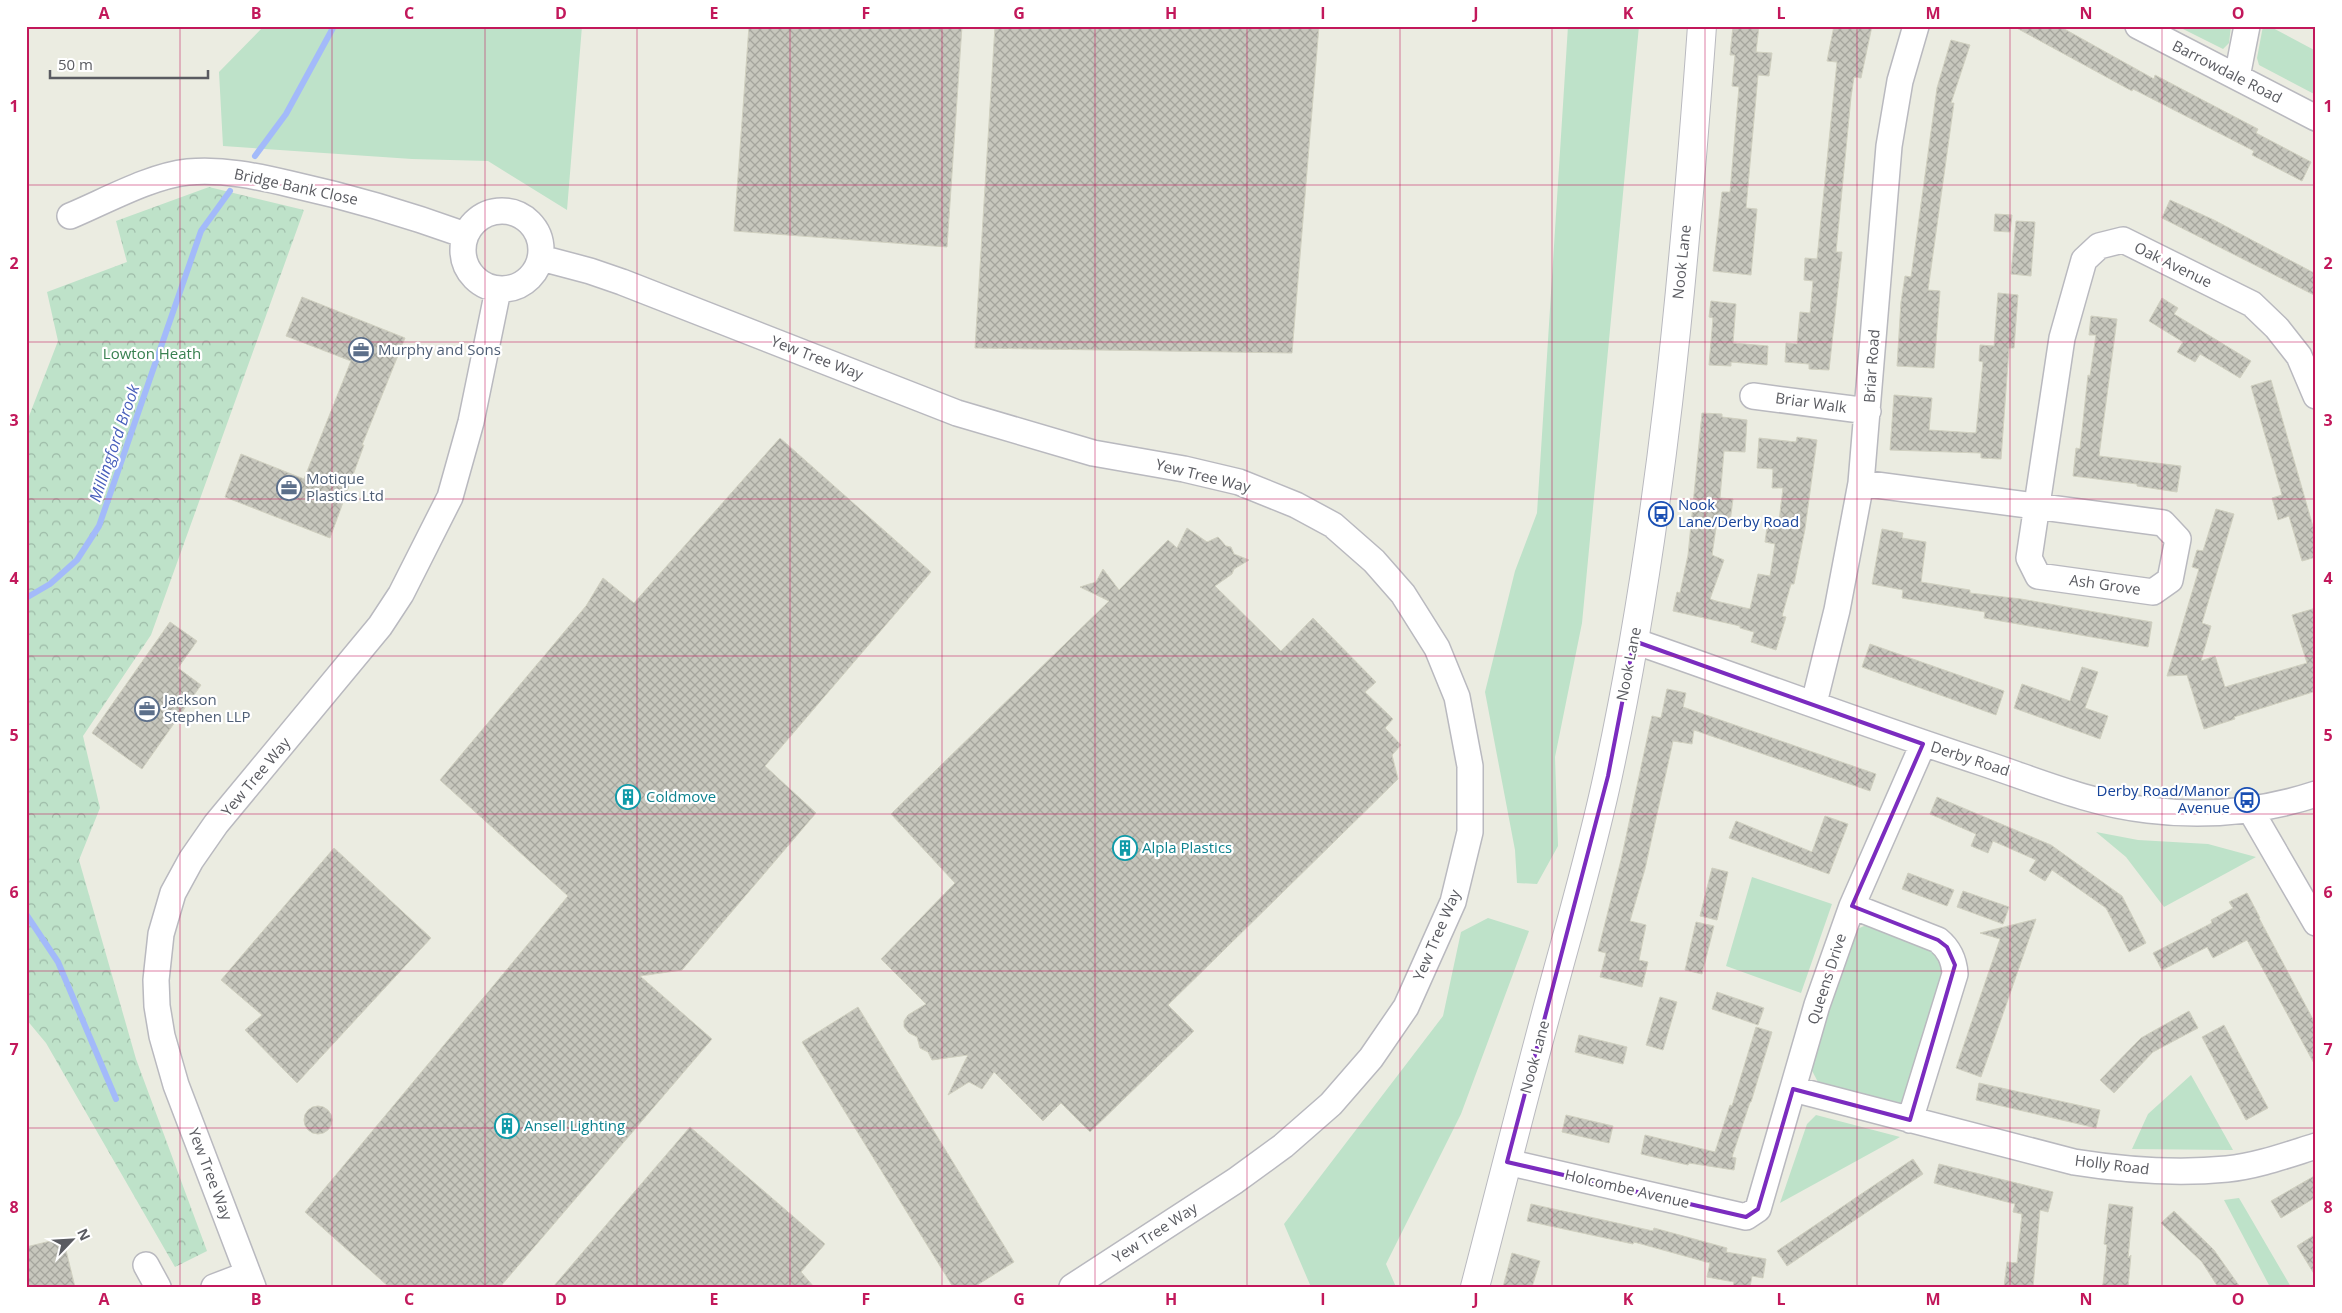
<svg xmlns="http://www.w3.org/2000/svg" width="2342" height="1313" viewBox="0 0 2342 1313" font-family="'Open Sans',sans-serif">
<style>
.grass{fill:#bee2c9}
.forest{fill:url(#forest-crowns)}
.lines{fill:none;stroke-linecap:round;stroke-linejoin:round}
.stream{stroke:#a3bafa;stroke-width:6}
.building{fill:url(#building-cross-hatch);stroke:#d0d0c0}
.minor-casing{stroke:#b9b9bf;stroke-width:28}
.tertiary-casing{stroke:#b9b9bf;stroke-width:30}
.minor{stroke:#fff;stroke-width:25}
.tertiary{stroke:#fff;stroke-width:28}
.marked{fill:none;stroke:#7b2cbf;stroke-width:4;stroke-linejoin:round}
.grid{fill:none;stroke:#c2185b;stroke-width:1;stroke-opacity:0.55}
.labels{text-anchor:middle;stroke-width:4.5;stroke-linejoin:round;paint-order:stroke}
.street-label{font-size:15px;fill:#5a5b61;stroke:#fff}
.service-label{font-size:15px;fill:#4e5e75;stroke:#fff;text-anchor:start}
.park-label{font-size:15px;fill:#398151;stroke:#fff}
.transit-label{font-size:15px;fill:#164399;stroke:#fff;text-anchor:start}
.culture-label{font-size:15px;fill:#0d838f;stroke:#fff;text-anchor:start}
.water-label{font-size:16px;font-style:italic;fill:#475ebb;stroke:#fff}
.neatline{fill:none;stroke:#c2185b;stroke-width:2}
.grid-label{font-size:16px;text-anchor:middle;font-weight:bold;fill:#c2185b}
</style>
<defs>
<pattern id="forest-crowns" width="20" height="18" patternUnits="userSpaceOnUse" patternTransform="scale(1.25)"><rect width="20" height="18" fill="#bee2c9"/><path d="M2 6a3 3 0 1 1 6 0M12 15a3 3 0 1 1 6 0" fill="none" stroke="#9dbaa7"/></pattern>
<pattern id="building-cross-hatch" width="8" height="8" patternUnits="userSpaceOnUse" patternTransform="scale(1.25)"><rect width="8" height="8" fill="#c7c7bd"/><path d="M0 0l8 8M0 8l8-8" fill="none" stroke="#a5a59d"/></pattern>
</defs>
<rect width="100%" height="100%" fill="#ebece1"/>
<path class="grass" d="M264,26h318l-15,184 -79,-49 -76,-2 -189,-13 -4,-74z
M1568,26h71l-57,597 -27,134 3,89 -21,38 -20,-1 -2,-33 -30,-158 30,-121 22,-58z
M2177,26h54l-2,17 -6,6z
M2263,26h6l47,25v44l-57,-30 -2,-7z
M2096,832l42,8 70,4 48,13 -92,50 -38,-50z
M1752,877l80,27 -31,89 -75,-27z
M1488,918l41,13 -68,183 -75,150 10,23h-85l-27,-63 159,-208 18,-84z
M1873,922l64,25 9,18 -38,134 -16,8 -73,-23 -10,-19 46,-135z
M2191,1075l42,75 -101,-1 16,-35z
M1816,1115l84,22 -120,66 27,-79z
M2239,1198l52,89h-21l-46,-87z"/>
<path class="forest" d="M209,187l95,23 -153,425 -68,101 17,72 -21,52 57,199 71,192 -32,16 -129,-224 -20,-24v-595l32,-83 -11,-49 80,-30 -11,-41z"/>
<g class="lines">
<path class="stream" d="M255,156l31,-42 48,-88
M26,598l24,-14 27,-24 22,-34 102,-295 29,-40
M26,914l32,48 58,137"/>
</g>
<path class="building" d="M749,26h213l-15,221 -213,-16z
M995,26h324l-27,327 -317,-5z
M1733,26h26l-3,26 16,1 -3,23 -11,-1 -12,133 11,1 -6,66 -38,-4 9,-79h8l9,-105 -7,-1 3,-31h-5z
M1834,26h38l-11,52 -7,-1 -3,20 -15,155h6l-13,118 -20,-1v-5l-24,-2 1,-19 11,1 3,-32 10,1 3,-32 -9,-1 1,-22 12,1 20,-197 -10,-1z
M2013,26h46l95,53 1,-4 103,54 -2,4 55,29 -9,19 -50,-26 2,-4 -121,-62 -1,2z
M1951,40l19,5 -19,58h3l-26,187 12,1 -6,77 -37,-2 4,-64 4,-26 6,1 26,-189z
M2170,200l44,20 102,54v22l-154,-78z
M1995,214l17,1 -2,17 -16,-1z
M2016,221l19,1 -4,54 -20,-2z
M1998,293l20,2 -4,53h-5l-8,111 -20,-1v-5l-91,-3 4,-55 38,3 -3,32 47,3 7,-71 -4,-1 1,-16 14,1z
M302,297l103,41 -43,107h2l-34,93 -105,-41 16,-43 63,25 47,-118 -65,-25z
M2162,298l16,10 -4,6 77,47 -11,17 -40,-24 -5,8 -18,-10 6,-10 -34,-21z
M1711,301l25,3 -3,39 35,3 -1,19 -36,-3v4l-22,-1 4,-47 -4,-1z
M2091,316l26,3 -18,137 82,10 -4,26 -40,-6v-2l-64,-8 3,-28 4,1 8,-74 2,1 6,-41h-7z
M2271,380l45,157v20l-14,4 -13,-45 -11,4 -6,-22 10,-3 -31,-109z
M1702,413l20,1v3l25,3 -2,32 -21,-1 -4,47 13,1 -3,23 -13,-1 -5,34 12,5 -14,39 6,2 34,8 8,-35 12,2 5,-32 -10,-2 3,-22 11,1 4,-33h-11l1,-19 -16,-1 2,-30 37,4 1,-5 20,3 -12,89 -11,55h-3l-9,32 4,1 -10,33 -25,-8 3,-10 -14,-4v-2l-67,-15 4,-19 3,1 8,-38z
M780,438l151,134 -166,194 51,47 -134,157 -42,6 72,63 -212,248h-111l-84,-75 263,-316 -128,-116 146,-174 17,-28 31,25z
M2216,509l18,5 -32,109 9,3 -10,35 14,-5 10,31 82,-24 -15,-48 24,-7v83l-82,26 1,2 -31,10 -17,-54 -20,1 32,-107 -7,-2 5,-17 6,1z
M1187,528l20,14 11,-5 8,9 5,1 3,7 15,6 -15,9 -2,5 -17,12 66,65 32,-33 63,64 -11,10 28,27 -8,9 16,17 -9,10 6,24 -230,226 26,26 -104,101 -29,-29 -18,18 -49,-49 -12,17 -13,-7 -21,13 20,-40 -36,5 -4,-8 -8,-4 -3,-11 -8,-4 -5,-6v-6l4,-6 18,-11 -45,-45 74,-76 -64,-69 218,-213 -29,-14 16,-5 7,-13 16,21 49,-50 9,8z
M1882,529l21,4 -1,5 24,4 -5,40 49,8v3l51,6 131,23 -4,25 -164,-29 1,-6 -83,-14 1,-8 -31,-6z
M170,622l27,19 -19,27 23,17 -59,84 -50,-36z
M1870,644l134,47 -8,24 -134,-48z
M2082,667l16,5 -13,36 23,8 -8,23 -86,-31 8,-24 48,17z
M1667,689l19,4 -3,14 193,67 -6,17 -176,-61 -2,14 -19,-3 -28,128 -15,52 16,4 -7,35 9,2 -6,25 -42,-10 6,-24 -8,-2 23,-91 31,-144 9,2z
M1937,797l114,48 71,51 24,47 -17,9 -23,-44 -54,-38 -7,11 -16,-10 7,-11 -43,-19 -5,12 -17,-7 5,-12 -46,-20z
M1825,816l23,8 -19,50 -100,-36 7,-17 76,31z
M334,848l97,90 -134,145 -52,-53 17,-15 -41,-35z
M1712,868l16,4 -11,48 -17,-4z
M1908,873l46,17 -7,16 -45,-17z
M1963,891l46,16 -6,17 -46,-17z
M2247,893l13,25h-1l57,107v42l-69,-127 -34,18 -6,-11 -45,23 -9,-17 59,-30 -1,-3 22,-12 -4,-6z
M2036,919l-55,158 -25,-9 44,-129 -20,-6z
M1696,922l18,4 -12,48 -17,-4z
M1717,992l47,16 -6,17 -46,-16z
M1660,997l17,5 -14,48 -17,-5z
M858,1007l156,255 -40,25h-21l-151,-245z
M2189,1011l9,17 -45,24 -39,41 -14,-13 41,-42z
M2224,1025l44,83 -22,12 -44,-83z
M1756,1027l16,5 -21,70h-1l-18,55 4,1 -2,12 -45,-7 -1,2 -47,-11 4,-19 70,17 15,-47 2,1z
M1579,1035l48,12 -4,17 -48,-12z
M1979,1083l121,27 -4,18 -120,-28z
M304 1120a14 14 0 1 1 28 0a14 14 0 1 1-28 0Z
M1566,1115l47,11 -4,17 -47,-11z
M690,1127l135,117 -24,28 13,15h-261z
M1913,1159l10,15 -136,92 -10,-15z
M1939,1164l114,28 -5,20 -8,-2 -7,77h-29l3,-25 10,1 5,-49 -9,-2 2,-8 -81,-21z
M2316,1175v22l-35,21 -10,-17z
M1531,1204l122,27 1,-3 73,20 -1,4 40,7 -3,19 -11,-2 -2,11h-17l1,-5 -27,-5 3,-14 -76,-21 -1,2 -106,-23z
M2109,1204l24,3 -5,51 3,-3 -3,32h-28l3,-3 4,-39 -3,-1z
M2174,1211l40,39 26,37h-22l-16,-25 -41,-39z
M2316,1234v43l-19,-31z
M63,1238l12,49h-49v-40z
M1512,1253l28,8 -8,26h-29z"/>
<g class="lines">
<defs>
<path id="minor" d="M2138,26l178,92
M2237,77l10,-51
M463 250a39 39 0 1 1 78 0a39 39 0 1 1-78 0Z
M70,216c36,-15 80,-40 118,-44 35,-3 68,4 102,12 59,13 117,30 175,51
M541,258l49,13 32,11 335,131 136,40 91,16 55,13 57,23 37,20 41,36 29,33 34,54 20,49 13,69v66l-17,70 -47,105 -35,51 -40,46 -48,42 -48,35 -163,106
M1753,396l115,15
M1861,483l302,40 15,16 -8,41 -17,12 -115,-16 -9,-18 33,-220 22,-78 15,-14 24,-6 129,64 25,24 22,28 17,40
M1634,641c116,40 230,83 346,121 55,18 110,42 168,48 57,7 113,2 168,-16
M1814,703l23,-93 24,-127 28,-337 11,-65 16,-55
M2251,811l65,112
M1852,906l86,34c11,9 16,19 17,34l-45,146
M1793,1089l281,73c50,8 102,12 153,7 30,-3 60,-14 89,-23
M1507,1162l239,55 12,-8 59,-204 35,-99 71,-162
M146,1265l12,22
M214,1287l34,-13
M253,1287l-77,-202 -14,-49 -5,-30 -1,-26 5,-46 12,-41 18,-33 25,-36 164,-198 21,-32 49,-97 21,-75 27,-132"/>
<path id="tertiary" d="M1475,1287c25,-96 49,-192 75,-288 20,-74 42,-149 58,-224 53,-246 76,-498 94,-749"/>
</defs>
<use href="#minor" class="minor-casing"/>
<use href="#tertiary" class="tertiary-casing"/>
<use href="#minor" class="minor"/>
<use href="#tertiary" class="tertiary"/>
</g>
<path class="marked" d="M1634,641l289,103 -71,162 86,34 9,7 8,18 -45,155 -117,-31 -35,120 -12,8 -239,-55 101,-386z"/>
<path class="grid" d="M180,26v1261M332,26v1261M485,26v1261M637,26v1261M790,26v1261M942,26v1261M1095,26v1261M1247,26v1261M1400,26v1261M1552,26v1261M1705,26v1261M1857,26v1261M2010,26v1261M2162,26v1261M26,185h2290M26,342h2290M26,499h2290M26,656h2290M26,814h2290M26,971h2290M26,1128h2290"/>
<defs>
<symbol id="office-ring" viewBox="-11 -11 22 22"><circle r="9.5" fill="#fff" stroke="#5c6f8a" stroke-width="1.5"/><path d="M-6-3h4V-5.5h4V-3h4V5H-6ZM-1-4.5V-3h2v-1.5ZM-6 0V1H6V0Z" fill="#5c6f8a"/></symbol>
<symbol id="bus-ring" viewBox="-11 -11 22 22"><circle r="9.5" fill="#fff" stroke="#1a4fb4" stroke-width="1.5"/><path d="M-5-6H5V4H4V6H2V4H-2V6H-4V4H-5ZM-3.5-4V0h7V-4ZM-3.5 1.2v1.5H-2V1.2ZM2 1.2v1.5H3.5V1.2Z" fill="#1a4fb4"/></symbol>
<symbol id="building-ring" viewBox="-11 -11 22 22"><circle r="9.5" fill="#fff" stroke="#0f9aa8" stroke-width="1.5"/><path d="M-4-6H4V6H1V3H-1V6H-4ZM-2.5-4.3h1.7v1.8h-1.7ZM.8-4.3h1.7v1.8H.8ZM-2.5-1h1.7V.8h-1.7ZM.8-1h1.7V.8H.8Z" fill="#0f9aa8"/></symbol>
</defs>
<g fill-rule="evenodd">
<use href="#office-ring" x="347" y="336" width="28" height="28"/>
<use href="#office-ring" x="275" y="474" width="28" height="28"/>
<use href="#bus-ring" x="1647" y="500" width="28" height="28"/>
<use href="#office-ring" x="133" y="695" width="28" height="28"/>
<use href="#building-ring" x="614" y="783" width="28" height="28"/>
<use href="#bus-ring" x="2233" y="786" width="28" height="28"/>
<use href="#building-ring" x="1111" y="834" width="28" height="28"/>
<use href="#building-ring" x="493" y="1112" width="28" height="28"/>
</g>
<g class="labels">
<g class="street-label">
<text transform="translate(2227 72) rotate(27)" y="5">Barrowdale Road</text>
<text transform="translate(296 187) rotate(12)" y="5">Bridge Bank Close</text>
<text transform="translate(1682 262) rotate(-84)" y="5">Nook Lane</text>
<text transform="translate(2173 265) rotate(26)" y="5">Oak Avenue</text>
<text transform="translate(817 358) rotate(21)" y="5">Yew Tree Way</text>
<text transform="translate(1872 366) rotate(-86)" y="5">Briar Road</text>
<text transform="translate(1811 403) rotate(8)" y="5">Briar Walk</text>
<text transform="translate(1203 476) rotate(14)" y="5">Yew Tree Way</text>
<text transform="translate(2105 585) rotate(8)" y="5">Ash Grove</text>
<text transform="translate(1629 664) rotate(-79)" y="5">Nook Lane</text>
<text transform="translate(1970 759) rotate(18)" y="5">Derby Road</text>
<text transform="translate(256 777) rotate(-50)" y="5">Yew Tree Way</text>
<text transform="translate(1437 935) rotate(-67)" y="5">Yew Tree Way</text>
<text transform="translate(1827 979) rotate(-72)" y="5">Queens Drive</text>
<text transform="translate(1535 1057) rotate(-75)" y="5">Nook Lane</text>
<text transform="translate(2112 1165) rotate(7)" y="5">Holly Road</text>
<text transform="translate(210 1174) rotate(69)" y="5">Yew Tree Way</text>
<text transform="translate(1627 1189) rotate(13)" y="5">Holcombe Avenue</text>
<text transform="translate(1155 1233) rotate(-33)" y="5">Yew Tree Way</text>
</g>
<g class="service-label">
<text x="378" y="355">Murphy and Sons</text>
<text x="306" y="484">Motique<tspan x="306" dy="17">Plastics Ltd</tspan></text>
<text x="164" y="705">Jackson<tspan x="164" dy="17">Stephen LLP</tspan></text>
</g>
<g class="park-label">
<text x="152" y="359">Lowton Heath</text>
</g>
<g class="transit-label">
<text x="1678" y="510">Nook<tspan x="1678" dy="17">Lane/Derby Road</tspan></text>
<text x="2230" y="796" text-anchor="end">Derby Road/Manor<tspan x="2230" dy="17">Avenue</tspan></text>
</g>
<g class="culture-label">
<text x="646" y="802">Coldmove</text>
<text x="1142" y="853">Alpla Plastics</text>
<text x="524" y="1131">Ansell Lighting</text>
</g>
<g class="water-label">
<text transform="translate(114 443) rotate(-71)" y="6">Millingford Brook</text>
</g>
</g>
<rect width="2342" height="1313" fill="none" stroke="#ffffff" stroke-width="55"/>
<g transform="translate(72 1240) rotate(65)" stroke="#ffffff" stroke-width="4" paint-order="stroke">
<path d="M0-4L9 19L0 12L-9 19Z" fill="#5a5b61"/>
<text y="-8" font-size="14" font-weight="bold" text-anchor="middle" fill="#5a5b61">N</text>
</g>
<path d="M50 70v8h158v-8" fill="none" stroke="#5a5b61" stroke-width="2.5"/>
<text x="58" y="70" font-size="15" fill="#5a5b61" stroke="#ffffff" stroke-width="4" paint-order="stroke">50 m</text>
<rect x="28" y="28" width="2286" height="1258" class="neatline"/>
<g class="grid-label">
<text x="104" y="19">A</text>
<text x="256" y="19">B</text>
<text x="409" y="19">C</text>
<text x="561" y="19">D</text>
<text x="714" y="19">E</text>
<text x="866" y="19">F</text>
<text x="1019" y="19">G</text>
<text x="1171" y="19">H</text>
<text x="1323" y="19">I</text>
<text x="1476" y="19">J</text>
<text x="1628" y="19">K</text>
<text x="1781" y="19">L</text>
<text x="1933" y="19">M</text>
<text x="2086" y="19">N</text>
<text x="2238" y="19">O</text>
<text x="14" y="112">1</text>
<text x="2328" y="112">1</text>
<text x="14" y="269">2</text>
<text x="2328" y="269">2</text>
<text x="14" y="426">3</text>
<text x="2328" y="426">3</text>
<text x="14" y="584">4</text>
<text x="2328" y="584">4</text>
<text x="14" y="741">5</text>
<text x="2328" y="741">5</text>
<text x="14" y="898">6</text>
<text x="2328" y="898">6</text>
<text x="14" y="1055">7</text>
<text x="2328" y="1055">7</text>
<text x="14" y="1213">8</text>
<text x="2328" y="1213">8</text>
<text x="104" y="1305">A</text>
<text x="256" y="1305">B</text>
<text x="409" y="1305">C</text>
<text x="561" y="1305">D</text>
<text x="714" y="1305">E</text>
<text x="866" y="1305">F</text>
<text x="1019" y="1305">G</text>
<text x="1171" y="1305">H</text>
<text x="1323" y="1305">I</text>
<text x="1476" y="1305">J</text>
<text x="1628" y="1305">K</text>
<text x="1781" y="1305">L</text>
<text x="1933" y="1305">M</text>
<text x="2086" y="1305">N</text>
<text x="2238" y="1305">O</text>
</g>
</svg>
